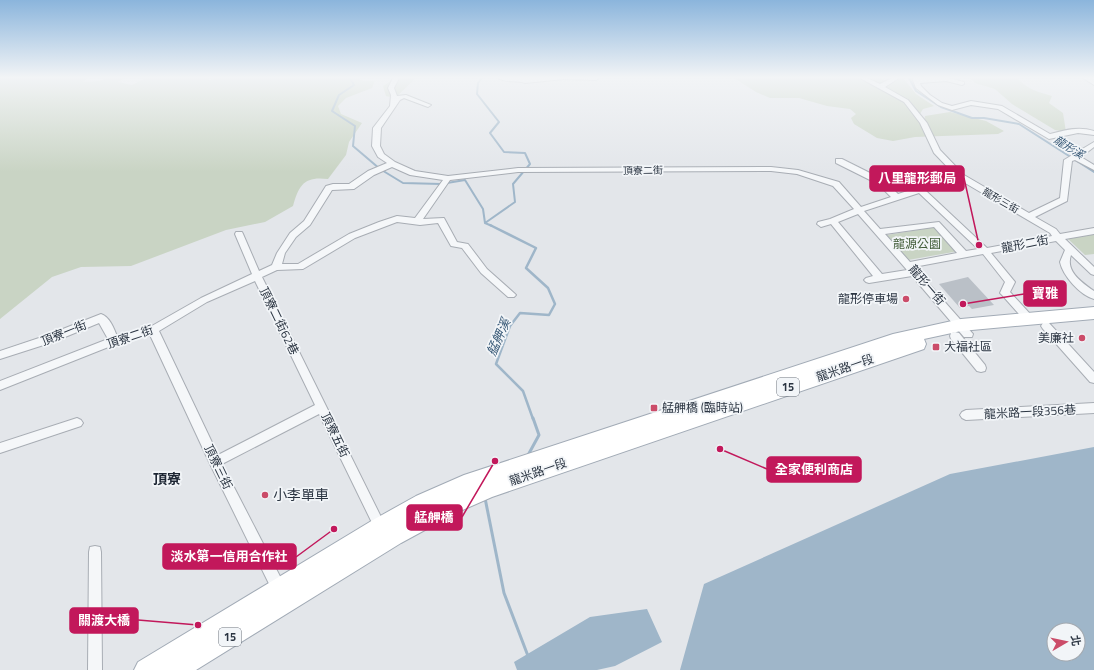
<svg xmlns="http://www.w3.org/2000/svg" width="1094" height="670" viewBox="0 0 1094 670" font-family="'Titillium Web','Noto Sans TC',sans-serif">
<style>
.green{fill:#c9d4c4}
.water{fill:#9fb6c9;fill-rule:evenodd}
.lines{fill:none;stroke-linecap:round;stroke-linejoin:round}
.stream-far2{stroke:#9fb6c9;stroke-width:2}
.stream-far1{stroke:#9fb6c9;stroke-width:2.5}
.stream{stroke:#9fb6c9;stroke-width:3}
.building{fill:#bac0c7}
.street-casing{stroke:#a8adb4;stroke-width:2}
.secondary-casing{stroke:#a8adb4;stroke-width:2}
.primary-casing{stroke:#a2abb6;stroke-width:2}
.street{fill:#f5f7f9;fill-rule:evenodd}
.secondary{fill:#fff;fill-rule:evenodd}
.primary{fill:#fff;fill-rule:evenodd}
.poi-dot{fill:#cb4c69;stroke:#f2f5f8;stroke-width:1.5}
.labels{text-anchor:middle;stroke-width:3.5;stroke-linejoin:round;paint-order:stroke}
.far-street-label{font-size:10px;fill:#2b3542;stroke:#f2f5f8}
.far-water-label{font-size:11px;font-style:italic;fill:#365775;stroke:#f2f5f8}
.shield{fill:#f2f5f8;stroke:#676f79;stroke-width:1}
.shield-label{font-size:11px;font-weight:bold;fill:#2b3542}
.park-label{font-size:12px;fill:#425d39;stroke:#f2f5f8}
.street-label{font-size:12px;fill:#2b3542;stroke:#f2f5f8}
.poi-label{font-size:12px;fill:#2b3542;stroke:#f2f5f8;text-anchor:end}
.water-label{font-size:13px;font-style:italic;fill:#365775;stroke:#f2f5f8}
.quarter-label{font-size:14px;font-weight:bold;fill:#1d2633;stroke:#f2f5f8}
.near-poi-label{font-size:14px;fill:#2b3542;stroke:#f2f5f8;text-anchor:start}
.leader{fill:none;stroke:#c2185b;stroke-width:1.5}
.callout-dot{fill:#c2185b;stroke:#f2f5f8;stroke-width:1.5}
.callout{fill:#c2185b;stroke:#c2185b;stroke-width:1.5}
.callout-label{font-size:13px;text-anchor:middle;font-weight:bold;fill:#fff}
</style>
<rect width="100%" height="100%" fill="#e3e6ea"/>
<path class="green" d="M0,78h88l-5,4 16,-1 8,-3h18l-7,4 14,3 14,-7h62l1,2 12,-2h135l8,3h10v2l-2,5 -26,10 -8,8 3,8 21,9 -13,19 -3,13 -18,24c-23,-3 -29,5 -35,27l-28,16 -39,8 -95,36 -50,1 -29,10 -52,42z
M395,78h21l-21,20 -9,-2 -3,-10z
M734,78h144l10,3 4,-3h11l13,16 18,12 -11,3 -6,10 6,7 2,-10 25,-4 36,9 18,10 -6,3 -83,3 -22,4 -16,-3 -23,-14 -3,-6 5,-4 -6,-5 -23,-3 -28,-8h-29l-14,-6z
M970,78h47c10,11 21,14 35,18l-3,7 14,10 3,19 -11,-2 -43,-26 -17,-15 -20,-6z
M936,227l23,24 -51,9 -21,-25z
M1094,234v20l-9,1 -18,-17z"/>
<path class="water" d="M1094,447v223h-414l24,-86 246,-110zM1054,630h24v24h-24z
M647,609l15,33 -47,24 -18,4h-80l-3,-8 76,-45z"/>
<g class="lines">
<path class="stream-far2" d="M350,78l4,7 -15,10 -7,16 23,15 -2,20 27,23 23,14 38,1 24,-4 18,29 2,14
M482,78l-4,5 -1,11 22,28 -9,11 14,19 21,1 5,11 -17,20 2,18 -30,21 7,3
M909,78l7,13 25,16 31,11h12l35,6 75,48"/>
<path class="stream-far1" d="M490,225l46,23 -10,20 22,20 7,16 -6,11 -29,-2 -10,13 -14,38 27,27 10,28"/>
<path class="stream" d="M527,457l12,-22 -6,-17
M485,498l19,95 24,63"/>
</g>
<path class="building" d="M968,277l26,28 -22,4 -3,-3 -9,2 -21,-24z"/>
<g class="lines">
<defs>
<path id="street" d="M393,78h6l-5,10 3,8 9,-1 25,10 -3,2 -24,-9 -4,2 -19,28 -1,18 4,8 11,8 20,9 33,5 70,-8 253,-1 27,3 41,12 22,25 30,-10 -13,-13 -42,-21v-4h6l42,21 14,14 19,-6 13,-7 26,-5 -22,-23 -14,-30 -16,-21 -44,-24h7l13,6 12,-6h7l-14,9 23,13 19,23 13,27 24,25 65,38 31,-15 4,-38 30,-18v5l-13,10 13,8v5l-19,-10 -3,1 -5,40 -32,16 21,12 4,5 34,-6v6l-29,5 29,28v8l-3,-1 -20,-19c-6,17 12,28 23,36v8c-14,-4 -31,-23 -34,-37l5,-12 -9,-9 -65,12 24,29 -5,10 22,24 2,3 -2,3h-6l-24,-27 -2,-2 5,-11 -22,-28 -69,13 59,67 -1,3h-8l-52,-61 -43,7 -3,-1 -2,-2 2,-2 7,-2 -42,-52 -10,3 -4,-3 1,-2 12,-3 24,-10 -21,-23 -36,-12 -26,-3 -253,1 -68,8 -27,39 21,-1 13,24 11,2 19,25 27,24 2,2 -2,2h-6l-27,-24 -19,-25 -11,-2 -13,-23 -18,2 -23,-3 -42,16 -52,31 -26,1 -15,7 124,250 -2,4 -4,2 -4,-2 -57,-117 -97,50 63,122 2,5 -2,5 -5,2 -5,-2 -64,-130 -61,-131 -34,9 -116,46v-9l108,-42 -9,-16 -46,19 -53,17v-8l45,-15 56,-22c9,3 13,15 16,22l33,-9 51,-29 51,-24 -17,-40 1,-2h6l1,2 16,37 13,-6 5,-12 13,-20 14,-12 22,-35 7,-2h16l19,-13 19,-8 -9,-6 -6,-11 1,-18 17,-22 1,-11 -3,-7zM392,167l18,8 33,5 -28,38 -18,-2 -18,6 -30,12 -51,30h-16l3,-11 11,-16 14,-12 22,-35 22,-1 20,-14zM960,180l90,53 2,3 -65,12 -62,-58 10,-5zM919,193l59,56 -12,2 -27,-29 -59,7 -16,-18zM858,214l49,56 -25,4 -44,-52zM934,227l23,26 -47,9 -25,-28zM255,281l60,124 -97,50 -59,-124 48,-29z
M498,78h101l-3,2 -32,-1 -39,4c-8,-3 -20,0 -27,-5z
M912,78h37l15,4v2l-2,1 -16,-4 -26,2 1,3 9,9 12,8 10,3 19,-5 31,5 48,28c15,-4 29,-8 44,-3v4l-16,-2 -29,6 -51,-30 -27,-4 -19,5 -14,-5 -22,-17z
M1046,322l3,1 45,49v11l-4,-1 -47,-53 -2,-3 2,-3z
M955,332l4,1 26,32 1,3 -1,3 -4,1 -4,-1 -26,-32 -1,-3 1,-3z
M1094,403v10l-128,7 -4,-2 -2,-3 2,-3 4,-2z
M77,418l4,2 2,3 -2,3 -81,27v-10z
M95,546l5,1 1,5 1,118h-14l1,-118 1,-5z"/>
<path id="secondary" d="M1083,78h11v7z"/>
<path id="primary" d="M1094,307v12l-133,12 -37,8 2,5 -2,5 -432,148 -34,15 -57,31 -205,127h-62l4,-8 235,-142 43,-24 48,-21 429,-141 68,-15z"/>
</defs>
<use href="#street" class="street-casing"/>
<use href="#secondary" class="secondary-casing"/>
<use href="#primary" class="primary-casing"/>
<use href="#street" class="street"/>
<use href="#secondary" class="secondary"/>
<use href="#primary" class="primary"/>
</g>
<linearGradient id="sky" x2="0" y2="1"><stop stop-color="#8bb5dc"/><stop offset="0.45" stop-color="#f2f4f6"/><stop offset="1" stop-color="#f2f4f6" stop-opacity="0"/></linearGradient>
<rect width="1094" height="172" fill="url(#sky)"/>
<g class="poi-dot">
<circle cx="906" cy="299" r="4"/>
<circle cx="1082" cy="338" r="4"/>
<rect x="932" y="343" width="8" height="8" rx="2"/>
<rect x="650" y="404" width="8" height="8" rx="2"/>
<circle cx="265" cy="495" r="4"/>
</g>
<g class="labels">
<g class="far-street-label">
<text transform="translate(643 170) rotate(-1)" y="4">頂寮二街</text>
<text transform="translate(1001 200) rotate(30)" y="4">龍形三街</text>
</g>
<g class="far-water-label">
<text transform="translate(1069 147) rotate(32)" y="4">龍形溪</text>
</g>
<g class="shield">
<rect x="777" y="378" width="22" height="18" rx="3"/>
<rect x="219" y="628" width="22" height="18" rx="3"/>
</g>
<g class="shield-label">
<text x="788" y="391">15</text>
<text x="230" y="641">15</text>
</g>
<g class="park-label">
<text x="917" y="248">龍源公園</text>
</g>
<g class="street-label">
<text transform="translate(1025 244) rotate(-11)" y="4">龍形二街</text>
<text transform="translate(927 285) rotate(49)" y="4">龍形一街</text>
<text transform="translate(279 321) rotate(64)" y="4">頂寮二街62巷</text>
<text transform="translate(64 333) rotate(-22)" y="4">頂寮一街</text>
<text transform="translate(130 337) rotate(-19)" y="4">頂寮二街</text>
<text transform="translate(845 368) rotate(-19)" y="4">龍米路一段</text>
<text transform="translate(1030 412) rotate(-3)" y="4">龍米路一段356巷</text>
<text transform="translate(335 435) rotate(64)" y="4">頂寮五街</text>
<text transform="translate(218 467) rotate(64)" y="4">頂寮三街</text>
<text transform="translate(538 472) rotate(-19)" y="4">龍米路一段</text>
</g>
<g class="poi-label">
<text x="898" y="303">龍形停車場</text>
<text x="1074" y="342">美廉社</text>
<text x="944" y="351" text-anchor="start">大福社區</text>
<text x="662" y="412" text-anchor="start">艋舺橋 (臨時站)</text>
</g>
<g class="water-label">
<text transform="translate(498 337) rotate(-66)" y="5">艋舺溪</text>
</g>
<g class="quarter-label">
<text x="167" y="484">頂寮</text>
</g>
<g class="near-poi-label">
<text x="273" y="500">小李單車</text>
</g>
</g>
<path class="leader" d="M979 245L964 178M963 304L1024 294M720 449L767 469M495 461L462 517M334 529L296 557M198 625L138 620"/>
<g class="callout-dot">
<circle cx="979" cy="245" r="4"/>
<circle cx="963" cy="304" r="4"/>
<circle cx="720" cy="449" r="4"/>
<circle cx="495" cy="461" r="4"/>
<circle cx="334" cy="529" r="4"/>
<circle cx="198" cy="625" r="4"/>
</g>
<g class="callout">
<rect x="870" y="166" width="94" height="25" rx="4"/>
<rect x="1024" y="281" width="42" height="25" rx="4"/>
<rect x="767" y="457" width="94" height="25" rx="4"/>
<rect x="407" y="505" width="55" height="25" rx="4"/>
<rect x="163" y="544" width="133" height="25" rx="4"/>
<rect x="70" y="608" width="68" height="25" rx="4"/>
</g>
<g class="callout-label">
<text x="917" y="183">八里龍形郵局</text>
<text x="1045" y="298">寶雅</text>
<text x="814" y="474">全家便利商店</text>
<text x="434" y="522">艋舺橋</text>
<text x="229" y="561">淡水第一信用合作社</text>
<text x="104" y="625">關渡大橋</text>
</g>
<g transform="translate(1066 642) rotate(81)"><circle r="19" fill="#f2f5f8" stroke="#a2a8af"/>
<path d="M0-3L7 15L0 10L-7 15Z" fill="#cb4c69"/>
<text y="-6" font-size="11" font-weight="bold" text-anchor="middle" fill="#2b3542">北</text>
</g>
</svg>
